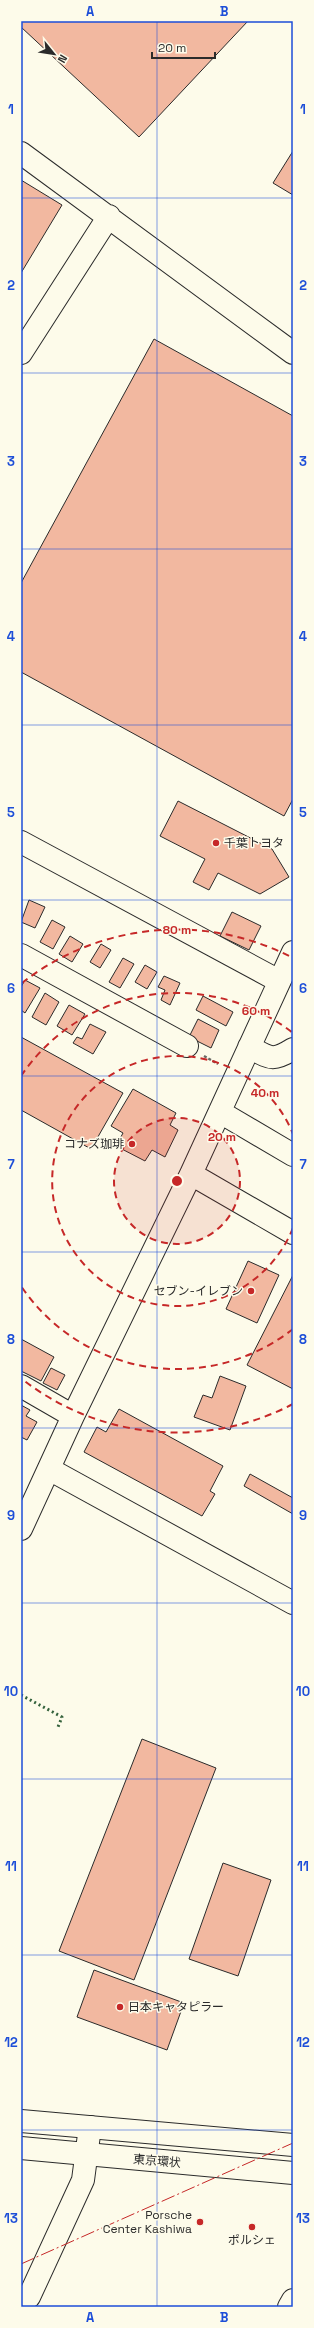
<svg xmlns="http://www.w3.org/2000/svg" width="314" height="2328" viewBox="0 0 314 2328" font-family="'Space Grotesk','Noto Sans JP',sans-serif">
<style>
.building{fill:#f2b8a0;stroke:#2b2b2b}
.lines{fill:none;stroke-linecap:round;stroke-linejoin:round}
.minor-casing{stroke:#2b2b2b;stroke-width:24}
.highway-casing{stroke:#2b2b2b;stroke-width:24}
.path{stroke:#6a6964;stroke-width:2.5;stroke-dasharray:3 2;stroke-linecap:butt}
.minor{stroke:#fdfbea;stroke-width:22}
.highway{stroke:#fdfbea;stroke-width:22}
.hedge{stroke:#34623c;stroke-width:3;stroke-dasharray:2 3;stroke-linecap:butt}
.power{stroke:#c62828;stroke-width:1;stroke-dasharray:14 3 2 3;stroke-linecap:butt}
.grid{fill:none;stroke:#1d4ed8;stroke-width:1;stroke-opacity:0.55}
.ring{fill:none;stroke:#c62828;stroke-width:2;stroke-dasharray:7 5}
.poi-dot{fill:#c62828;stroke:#fdfbea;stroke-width:1.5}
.labels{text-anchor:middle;stroke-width:3;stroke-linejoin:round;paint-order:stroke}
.poi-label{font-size:12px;fill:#2b2b2b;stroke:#fdfbea;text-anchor:end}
.street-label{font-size:12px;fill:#2b2b2b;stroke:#fdfbea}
.centre{fill:#c62828;stroke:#fdfbea;stroke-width:2}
.ring-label{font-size:12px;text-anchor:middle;font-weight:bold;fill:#c62828;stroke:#fdfbea;stroke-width:3;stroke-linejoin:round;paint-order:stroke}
.neatline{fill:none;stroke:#1d4ed8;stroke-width:1.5}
.grid-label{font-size:13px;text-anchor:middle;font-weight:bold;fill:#1d4ed8}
</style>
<rect width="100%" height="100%" fill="#fdfbea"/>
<path class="building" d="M21,21h227l-109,116 -118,-110z
M293,151v44l-20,-12z
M21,180l41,25 -41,68z
M154,339l139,77v383l-9,17 -263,-144v-89z
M178,801l94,48 17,28 -29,17 -42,-21 -9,17 -16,-8 12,-23 -45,-23z
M29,900l16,7 -10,21 -14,-6z
M232,912l29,14 -12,24 -29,-14z
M52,920l13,7 -12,22 -13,-7z
M70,936l13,8 -11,18 -13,-8z
M101,944l10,6 -11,18 -10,-6z
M123,958l11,6 -14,24 -11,-6z
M145,965l12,7 -10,17 -12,-7z
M164,976l16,7 -10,22 -9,-5 4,-10 -7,-3z
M25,980l15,8 -15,25 -4,-3v-23z
M45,993l14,9 -13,23 -14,-8z
M203,996l30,16 -7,14 -30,-16z
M69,1005l16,9 -13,21 -15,-9z
M198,1019l21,11 -8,18 -22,-11z
M90,1024l16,8 -13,22 -20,-11 4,-6 5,2z
M21,1037l102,56 -32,56 -70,-39z
M133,1089l43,24 -6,12 8,5 -13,27 -13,-7 -7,11 -29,-15 7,-13 -12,-7z
M248,1261l31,14 -22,48 -31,-14z
M293,1275v114l-46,-24z
M21,1339l33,18 -13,24 -20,-10z
M51,1368l14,7 -8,15 -14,-7z
M220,1376l26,10 -16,44 -36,-13 9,-22 9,3z
M21,1405l9,5 -4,6 11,6 -10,18 -6,-3z
M119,1409l104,57 -13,25 5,3 -13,22 -118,-64 13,-25 9,5z
M250,1474l43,24v16l-49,-28z
M142,1739l74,29 -82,212 -75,-29z
M223,1863l48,17 -33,96 -49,-17z
M94,1970l90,33 -17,47 -90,-33z"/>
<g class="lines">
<defs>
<path id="minor" d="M21,153l272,200
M21,353l88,-137
M21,842l258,139
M21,955l166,91
M249,1047c21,11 23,15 44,2
M220,1112l73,43
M191,1174l102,59
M21,1386l52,30
M49,1469l244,134
M21,1529l52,-113 118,-242 102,-222
M29,2297l54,-117 7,-53
M289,2307l4,-7"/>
<path id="highway" d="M21,2121l272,24
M21,2148l272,25"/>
</defs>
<use href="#minor" class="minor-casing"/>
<use href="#highway" class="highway-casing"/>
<path class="path" d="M204,1056l14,8"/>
<use href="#minor" class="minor"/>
<use href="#highway" class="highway"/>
<path class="hedge" d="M21,1695l41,22 -4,10"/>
<path class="power" d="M21,2264l272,-121"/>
</g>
<path class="grid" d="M157,21v2286M21,198h272M21,373h272M21,549h272M21,725h272M21,900h272M21,1076h272M21,1252h272M21,1428h272M21,1603h272M21,1779h272M21,1955h272M21,2130h272"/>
<circle cx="177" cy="1181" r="63" fill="#c62828" fill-opacity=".12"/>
<g class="ring">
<circle cx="177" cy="1181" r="63"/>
<path d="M293 1228A125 125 0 1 1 293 1134"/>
<path d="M293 1329A188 188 0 0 1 21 1286M21 1076A188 188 0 0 1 293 1033"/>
<path d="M293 1404A251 251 0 0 1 22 1379M22 983A251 251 0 0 1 293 958"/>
</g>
<g class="poi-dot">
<circle cx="216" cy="843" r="4"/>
<circle cx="132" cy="1144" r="4"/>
<circle cx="251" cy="1291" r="4"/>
<circle cx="120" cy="2007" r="4"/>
<circle cx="200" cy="2222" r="4"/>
<circle cx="252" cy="2227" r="4"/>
</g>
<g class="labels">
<g class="poi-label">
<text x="224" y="847" text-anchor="start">千葉トヨタ</text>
<text x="124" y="1148">コナズ珈琲</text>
<text x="243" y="1295">セブン-イレブン</text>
<text x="128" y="2011" text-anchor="start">日本キャタピラー</text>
<text x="192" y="2219">Porsche<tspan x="192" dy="14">Center Kashiwa</tspan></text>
<text x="252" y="2244" text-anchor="middle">ポルシェ</text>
</g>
<g class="street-label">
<text transform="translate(157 2161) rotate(5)" y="4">東京環状</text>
</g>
</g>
<circle cx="177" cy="1181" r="6" class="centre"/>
<g class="ring-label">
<text x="177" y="934">80 m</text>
<text x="256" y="1015">60 m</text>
<text x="265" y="1097">40 m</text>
<text x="222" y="1141">20 m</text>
</g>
<rect width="314" height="2328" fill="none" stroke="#fdfbea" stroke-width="44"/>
<g transform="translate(54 54) rotate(120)" stroke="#fdfbea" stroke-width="3" paint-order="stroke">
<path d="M0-3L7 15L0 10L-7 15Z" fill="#2b2b2b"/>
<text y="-6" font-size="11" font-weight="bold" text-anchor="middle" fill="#2b2b2b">N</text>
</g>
<path d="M152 52v6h63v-6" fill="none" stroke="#2b2b2b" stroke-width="2"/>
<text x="158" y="52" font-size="12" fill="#2b2b2b" stroke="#fdfbea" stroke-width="3" paint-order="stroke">20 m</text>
<rect x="22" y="22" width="270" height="2284" class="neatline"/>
<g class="grid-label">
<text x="90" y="16">A</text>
<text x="224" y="16">B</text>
<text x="11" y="114">1</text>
<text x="303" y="114">1</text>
<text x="11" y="290">2</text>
<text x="303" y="290">2</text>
<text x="11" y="466">3</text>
<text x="303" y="466">3</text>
<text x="11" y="641">4</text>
<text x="303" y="641">4</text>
<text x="11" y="817">5</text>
<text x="303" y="817">5</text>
<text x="11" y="993">6</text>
<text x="303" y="993">6</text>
<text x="11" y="1169">7</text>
<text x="303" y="1169">7</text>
<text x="11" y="1344">8</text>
<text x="303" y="1344">8</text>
<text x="11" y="1520">9</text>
<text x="303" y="1520">9</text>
<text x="11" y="1696">10</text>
<text x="303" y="1696">10</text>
<text x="11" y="1871">11</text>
<text x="303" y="1871">11</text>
<text x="11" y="2047">12</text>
<text x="303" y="2047">12</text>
<text x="11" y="2223">13</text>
<text x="303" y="2223">13</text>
<text x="90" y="2322">A</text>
<text x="224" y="2322">B</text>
</g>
</svg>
